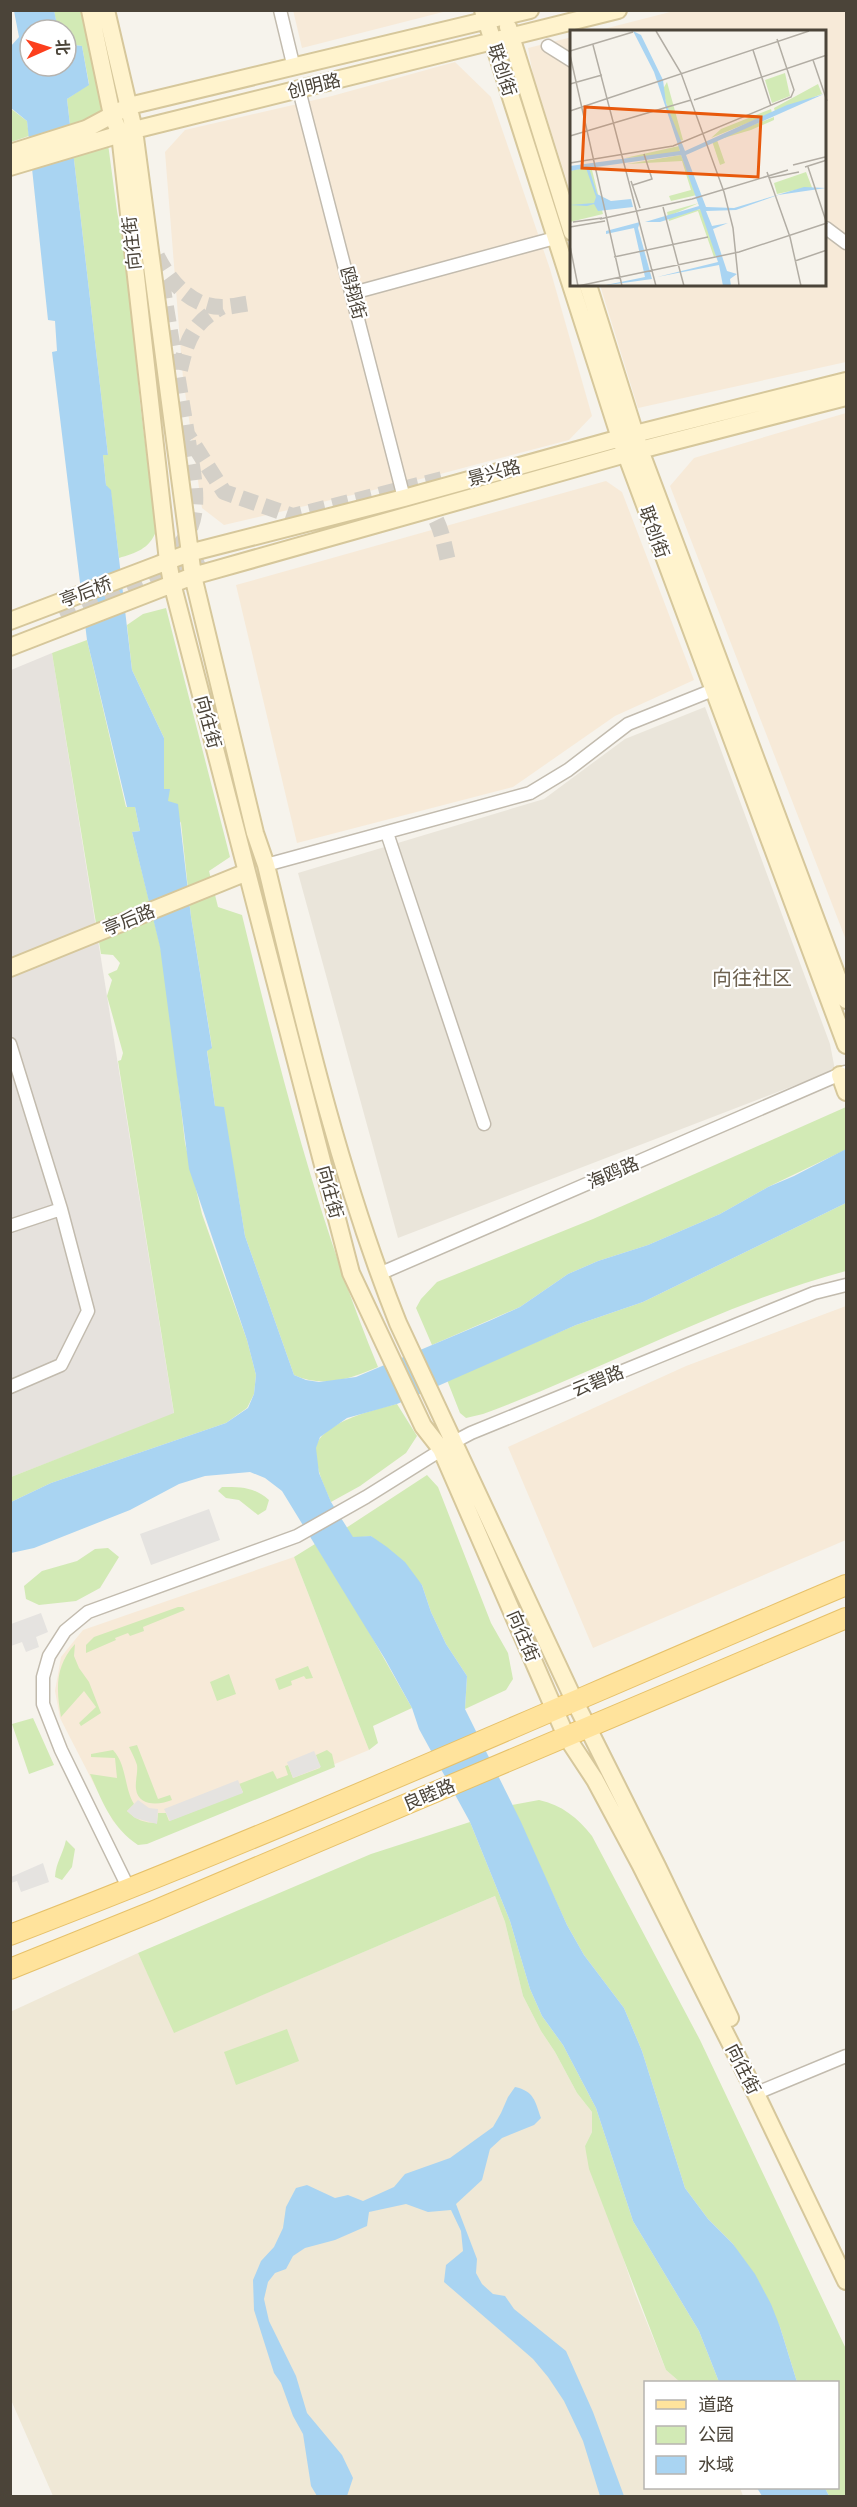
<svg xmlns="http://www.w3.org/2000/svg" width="857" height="2507" viewBox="0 0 857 2507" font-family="Cabin,'Noto Sans SC',sans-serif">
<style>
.residential{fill:#eae5da}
.commercial{fill:#f7ead8}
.industrial{fill:#e6e2dd}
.education{fill:#efe8d6}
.green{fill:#d2eab5}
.parking{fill:#e5e3e0}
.water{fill:#a9d4f2}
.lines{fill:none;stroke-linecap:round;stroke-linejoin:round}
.secondary-tunnel{stroke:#d4d0c8;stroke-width:16;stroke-dasharray:16 8;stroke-linecap:butt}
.street-casing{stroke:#c2bbae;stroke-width:15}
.secondary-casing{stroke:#d6c79b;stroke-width:20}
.primary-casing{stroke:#e6c16a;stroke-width:22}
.street{stroke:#fff;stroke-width:12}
.secondary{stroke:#fff3cd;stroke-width:16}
.primary{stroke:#ffe39c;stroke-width:20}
.labels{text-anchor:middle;stroke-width:4.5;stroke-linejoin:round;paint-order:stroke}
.street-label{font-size:18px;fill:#4b4439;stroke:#fff}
.neighbourhood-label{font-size:20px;fill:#6e6250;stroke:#fff}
.inset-road{fill:none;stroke:#b2ada4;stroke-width:1.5}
.view{fill:#e8590c;fill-opacity:0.15;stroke:#e8590c;stroke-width:3}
.inset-edge{fill:none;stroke:#4b4439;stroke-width:3}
</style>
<rect width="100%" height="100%" fill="#f6f3ec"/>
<path class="residential" d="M705,707l125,337 5,26 -437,168 -100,-365 246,-74 81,-60z"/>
<path class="commercial" d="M293,10h154v1l-145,37z
M674,11h172v351l-208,46 -38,-123h226v-253h-234z
M572,37v160l-39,-122 -5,-27z
M455,62l36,35 59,172 42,147 -23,24 -140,37 -205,48 -22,-17 -19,-130 -18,-226 20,-22 147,-34z
M846,413v527l-176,-454 24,-28z
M606,481l16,11 72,188 -79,36 -102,71 -216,56 -61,-258z
M846,1306v234l-253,108 -85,-201 178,-81z
M294,1557l75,193 -227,93 -29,-22 -53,-103 -5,-27 6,-34 22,-27z"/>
<path class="industrial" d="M52,653l122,761 -163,63v-807z"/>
<path class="education" d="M495,1896l10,26 18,74 18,35 14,21 22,41 15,19v20l-7,14 50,147 31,77 14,12h-34v106h94l3,8h-690l-42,-96 -1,-388 128,-59 37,79z"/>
<path class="green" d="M54,11h29l17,73 17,127 12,67 11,124 16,129c-6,18 -21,22 -37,27l-8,-64 -5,-9 -3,-30h5l-41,-356 22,-15 -7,-38 -16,-2v-14h-8z
M10,108l17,13 2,15 -18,6z
M166,608l64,249 -21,14 9,36 24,8c37,152 76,307 136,452 -28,12 -55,21 -84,8l-49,-139 -8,-48 -22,-82 -8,-56 5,-3 -21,-130 -10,-94 -14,-22 2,-12h-5v-51l-32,-68 -5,-45 16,-11z
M87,640l39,167h9l5,24 -8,1 28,113 7,41 18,157 17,71 45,126 9,35 -2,19 -7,14 -21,15 -175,60 -40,19v-25l163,-64 -56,-352 3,-1 2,-7 -16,-57 5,-16 -4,-6 9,-4 3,-7 -7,-8 -12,-1 -49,-301z
M846,1107v42l-1,1 -77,37 -48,27 -72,31 -50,16 -30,13 -48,33 -88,38 -16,-37 5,-9 16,-17 156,-63z
M846,1203v68c-125,33 -241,98 -363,143l-17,4 -6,-5 -13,-33 129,-55 67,-23z
M397,1404l20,32 -11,17 -46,33 -29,16c-7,-17 -16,-34 -15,-53 2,-26 60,-40 81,-45z
M427,1475l11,12 53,136 17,30 5,26 -7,11 -41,19 2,-33 -21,-32 -15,-32 -9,-27 -51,-49 -18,2 -7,-10z
M222,1487c20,0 32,0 47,13l-3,10 -8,5 -19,-15 -13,-2 -8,-7z
M315,1544l49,79 48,85 -39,18 5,17 -9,7 -75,-193z
M108,1548l11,9 -19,31 -24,13 -37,4 -13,-6 -2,-13 18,-15 35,-10 18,-12z
M178,1607h5l2,3 -42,17 1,4 -14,5 -2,-3 -13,5 1,2 -30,13v-8l8,-8z
M75,1644l-1,12 5,12 10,14 12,31 -20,13 -2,-3 17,-16 -12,-16 -23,26c-5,-28 -6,-51 14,-73z
M308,1666l5,12 -7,1 -2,-3 -13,5 1,4 -13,5 -4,-11z
M229,1674l7,20 -19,7 -7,-19z
M33,1718l21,47 -25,9 -17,-50z
M137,1745l21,54 12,-4 2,5c-12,5 -34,7 -36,-11 -1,-8 2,-16 1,-24 -2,-6 -5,-12 -8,-18z
M113,1750c14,15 11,38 21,54l-7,7c9,9 18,12 30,12l1,-10h8l3,8 74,-29 -4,-8 34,-13 4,8 11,-4 -3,-9 3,-1 5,13 27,-10 -4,-13 11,-5 5,4 3,13 -188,77 -9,1c-26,-17 -36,-44 -48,-71l27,4 -2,-20 -24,-1v-3z
M539,1800c23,5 39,18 53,36l108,204 146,309v147h-17l-4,-8h13v-106h-41l-17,-55 -47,-83 -25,-25 -23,-31 -43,-137 -18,-43 -40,-53 -17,-30 -55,-120z
M470,1822l40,99 20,68 12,27 21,29 33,63 37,113 66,110 20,51h-39l-14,-12 -77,-201 -4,-23 7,-14v-20l-15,-19 -22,-41 -14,-21 -18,-35 -18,-74 -10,-26 -321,137 -36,-80 233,-99z
M66,1840l9,9 -3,18 -10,13 -7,-3c1,-15 8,-23 11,-37z
M287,2029l12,32 -63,24 -12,-33z"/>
<path class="parking" d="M209,1509l11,31 -69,25 -11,-31z
M41,1613l7,19 -12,5 3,10 -13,5 -4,-10 -11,4v-22z
M314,1751l7,16 -28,11 -6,-16z
M238,1780l5,13 -73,28 -6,-12z
M138,1800l11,8 9,1 -1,15 -22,-6 -8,-7z
M43,1863l6,19 -28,10 -4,-11 -6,2v-6z"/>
<path class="water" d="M54,10l4,20h-28v36h36v-22l16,2 7,39 -22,14 41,356h-5l3,30 5,5 21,180 32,68v51h6l-2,12 10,3 13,113 21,131 -5,3 8,55 9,1 21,129 49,139 12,5 13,2 37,-5 133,-56 31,-14 48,-33 30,-13 50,-16 72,-31 48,-27 26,-11 52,-27v54l-203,99 -67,23 -179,79 -50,14 -27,19 -4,11 3,25 12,29 22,35 18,-1 16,11 18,15 17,23 9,27 15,32 21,32 -2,33 56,113 46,103 17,30 40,53 18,43 43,137 23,31 25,25 22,30 16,30 9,23 17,55h-78l-20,-51 -66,-110 -37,-113 -33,-63 -21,-29 -12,-27 -20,-68 -40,-99 -51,-93 -7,-21 -27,-49 -103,-168 -17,-13 -15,-6 -45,4 -26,8 -49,26 -96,38 -23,5v-51l40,-19 175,-60 22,-15 6,-14 2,-19 -9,-35 -58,-171 -29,-222 -28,-115 8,-1 -5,-24h-8l-40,-167 -35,-288 5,-1 -2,-30 -7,-1 -21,-199 -16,-13v-62l8,-9 -5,-26z
M515,2087c19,4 20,14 26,31l-7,7 -32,13 -12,11 -8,31 -26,24 21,55 -1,14 6,11 11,10 12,2 9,13 52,42 27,61 31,84h-24l-17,-55 -19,-40 -16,-24 -15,-18 -89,-77 2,-17 17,-14 -2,-20 -10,-21 -23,2 -22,-8 -37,8 -2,14 -32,14 -30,8 -12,8 -7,13 -11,4 -7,9 -4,17 5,22 27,55 11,37 35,42 11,23 -6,18h-30l-6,-10 -8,-52 -10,-18 -12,-33 -7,-10 -20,-63 -1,-30 8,-19 13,-14 9,-19 3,-21 10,-19 11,-3 28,13 13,-3 15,6 31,-14 11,-13 45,-16 43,-31 8,-14 7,-16z
M757,2488h68l4,8h-67z"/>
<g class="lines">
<path class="secondary-tunnel" d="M157,256c13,26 34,51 65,51 9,0 20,-3 29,-4
M162,283l25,151 37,58 69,24 154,-38
M180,370c7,-30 13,-48 42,-63
M421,502c20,13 22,41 28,63
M159,563c7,-6 16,-11 21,-18 25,-30 13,-69 8,-104
M62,619l140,-63"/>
<defs>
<path id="street" d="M280,10l14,58
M548,46l24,15
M299,90l105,408
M826,228l20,15
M353,293l202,-55
M387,833l97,291
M266,865l264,-72 38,-23 60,-46 85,-34
M10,1044l51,165 -51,17
M379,1274l466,-202
M10,1387l51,-22 27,-54 -27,-102
M129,1889l-68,-139 -18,-46v-27l6,-21 16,-25 23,-19 209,-76 69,-39 88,-55 17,-9 343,-140 32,-8
M764,2090l82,-34"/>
<path id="secondary" d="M90,10l22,105 8,19 48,427 4,22 179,690 72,153 18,23 125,287 29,44 45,84 117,232 89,185
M106,10l28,120 59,446 62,257 11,32c37,154 73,310 132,458l176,377 83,166 73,152
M483,10l137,428 226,607
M508,27l64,205
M10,153l76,-24 43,-23 401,-96
M10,167l124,-37 484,-120
M588,285l52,165 206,550
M10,621l179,-68 215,-55 231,-64 211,-53
M10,647l183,-71 447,-126 206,-53
M10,968l237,-96
M840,1075l6,17"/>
<path id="primary" d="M10,1935c283,-108 558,-233 836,-350
M10,1969l144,-58 692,-293"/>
</defs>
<use href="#street" class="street-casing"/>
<use href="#secondary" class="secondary-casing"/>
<use href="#primary" class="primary-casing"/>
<use href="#street" class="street"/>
<use href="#secondary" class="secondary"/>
<use href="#primary" class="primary"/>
</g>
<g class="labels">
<g class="street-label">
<text transform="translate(502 70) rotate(72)" y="6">联创街</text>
<text transform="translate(314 86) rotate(-14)" y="6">创明路</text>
<text transform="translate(132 243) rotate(-96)" y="6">向往街</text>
<text transform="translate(353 293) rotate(75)" y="6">鸥翔街</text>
<text transform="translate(494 473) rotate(-15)" y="6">景兴路</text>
<text transform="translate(654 532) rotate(70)" y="6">联创街</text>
<text transform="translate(86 592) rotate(-21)" y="6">亭后桥</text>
<text transform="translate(208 722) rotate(75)" y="6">向往街</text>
<text transform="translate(129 920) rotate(-22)" y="6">亭后路</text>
<text transform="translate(613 1173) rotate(-23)" y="6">海鸥路</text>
<text transform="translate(330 1192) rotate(75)" y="6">向往街</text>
<text transform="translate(598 1381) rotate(-22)" y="6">云碧路</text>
<text transform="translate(523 1636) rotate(67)" y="6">向往街</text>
<text transform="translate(429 1795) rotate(-23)" y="6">良睦路</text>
<text transform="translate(743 2069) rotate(63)" y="6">向往街</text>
</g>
<g class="neighbourhood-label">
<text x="752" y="985">向往社区</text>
</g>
</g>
<g transform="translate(570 30)">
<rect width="256" height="256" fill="#f6f3ec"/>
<path d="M215,43l5,23 -18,7 -7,-23zM97,52l16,58 -3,1 -14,-38 -3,-14zM248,54l4,10 -47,18 -1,-4zM201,79l1,4 -61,25 10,-9zM204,87v3l-23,10 -34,10 8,23 -5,2 -8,-24zM109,116l1,6 -10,3 -45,3zM111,125l16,40 -26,6 -2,-5 22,-6 -9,-29 -55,3zM21,136l12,48 -33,8v-51zM236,142l7,18 -9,-2 -27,6 -3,-11zM129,173l-28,12 30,-6 16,46 -3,2 -16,-46 -29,10 -2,-9z" fill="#d2eab5"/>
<path d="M63,1l8,4 22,45 3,23 19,48 102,-46 37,-11 -138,61 20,52 28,1 70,-21 22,1 -48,7 -42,15 -30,1 6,15 16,-3 -15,6 14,42 10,3 -7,5 1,7h-8l-4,-21 -62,12 61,-15 -18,-53 -40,13h-15l54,-16 -18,-51 -92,13 8,26 14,7 20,-2 2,8 -35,4 -4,-7 -7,2 -17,-1 24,-2 2,-6 -10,-29 -16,3v-5l110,-15 -26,-79zM70,192l-2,6 14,51 -51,7 44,-9 -11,-49 -28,6v-3z" fill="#a9d4f2"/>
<path class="inset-road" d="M86,1l25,42 43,119 9,36 6,58M23,15l63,241M183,20l18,56M0,21l63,-19M0,25l52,231M243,30l14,41M0,54l32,-9M124,70l133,-45M0,81l239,-80M0,106l121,-36M0,133l103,-17 118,-49 3,-7 -17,-51M223,135l32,-8M235,137l22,-7M238,137l19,57M197,142l23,65 11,49M199,148l30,-6M61,151l9,27M63,155l19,-6 -8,-25M93,177l21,79M30,189l92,-20 96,-29M3,192l29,-4M0,197l35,-6M0,216l8,40M44,227l94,-20M225,231l32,-11M8,256l161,-34 88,-29"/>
<path class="view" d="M15,77l176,10 -3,60 -176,-9z"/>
<rect width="256" height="256" class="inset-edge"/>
</g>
<rect width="857" height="2507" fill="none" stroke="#4b4439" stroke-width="24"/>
<rect x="644" y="2381" width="195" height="108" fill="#ffffff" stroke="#b7b4b0" stroke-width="1.5"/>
<rect x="656" y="2400" width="30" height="9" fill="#ffe39c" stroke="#b7b4b0" stroke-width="1.5"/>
<text x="698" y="2411" font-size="18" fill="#4b4439">道路</text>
<rect x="656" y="2426" width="30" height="18" fill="#d2eab5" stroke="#b7b4b0" stroke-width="1.5"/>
<text x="698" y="2441" font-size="18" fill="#4b4439">公园</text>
<rect x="656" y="2456" width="30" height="18" fill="#a9d4f2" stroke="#b7b4b0" stroke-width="1.5"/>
<text x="698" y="2471" font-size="18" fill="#4b4439">水域</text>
<g transform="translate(48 48) rotate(87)"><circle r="28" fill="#ffffff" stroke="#b7b4b0" stroke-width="1.5"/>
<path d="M0-4.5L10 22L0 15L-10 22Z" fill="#fc3f1d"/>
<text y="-9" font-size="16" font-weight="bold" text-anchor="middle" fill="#4b4439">北</text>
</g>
</svg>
